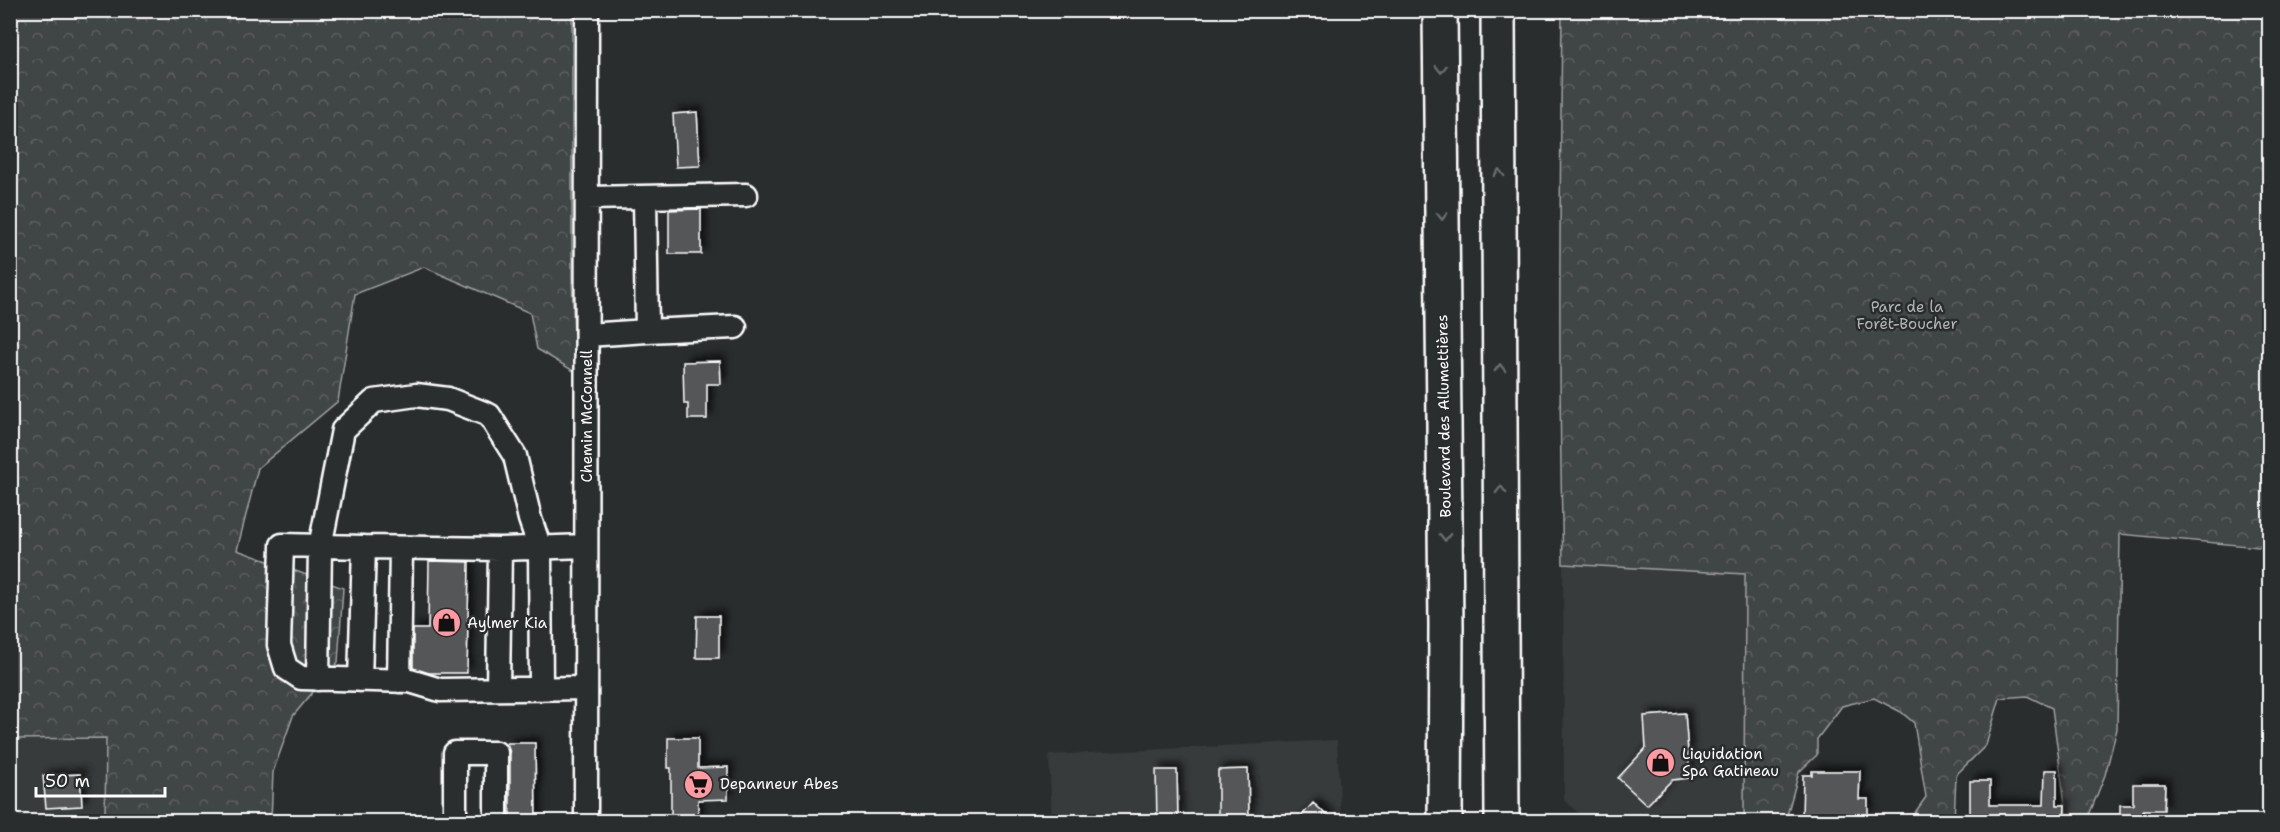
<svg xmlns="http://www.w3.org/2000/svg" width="2280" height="832" viewBox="0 0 2280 832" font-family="'Shantell Sans',sans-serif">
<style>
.built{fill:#373a3b}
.forest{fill:url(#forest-crowns);stroke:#a0a2a2;stroke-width:1.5}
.building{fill:#555758;stroke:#fff;stroke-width:1.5;filter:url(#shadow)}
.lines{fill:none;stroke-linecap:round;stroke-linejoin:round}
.minor-casing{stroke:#fff;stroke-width:27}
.highway-casing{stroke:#fff;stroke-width:38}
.minor{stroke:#2a2d2e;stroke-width:22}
.highway{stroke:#2a2d2e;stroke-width:33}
.oneway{stroke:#6a6c6d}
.labels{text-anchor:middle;stroke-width:5;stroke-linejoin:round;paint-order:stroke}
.park-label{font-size:15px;fill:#b3b4b5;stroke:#2a2d2e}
.street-label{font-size:15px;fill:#fff;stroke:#2a2d2e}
.poi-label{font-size:15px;fill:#fff;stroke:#2a2d2e;text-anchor:start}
</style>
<defs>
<pattern id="forest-crowns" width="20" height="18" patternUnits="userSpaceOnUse" patternTransform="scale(1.5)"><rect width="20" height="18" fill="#414445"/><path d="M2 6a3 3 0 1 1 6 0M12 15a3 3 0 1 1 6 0" fill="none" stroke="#5e6061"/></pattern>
<filter id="shadow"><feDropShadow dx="5.5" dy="-5.5" stdDeviation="3" flood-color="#0009"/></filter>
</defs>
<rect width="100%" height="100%" fill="#2a2d2e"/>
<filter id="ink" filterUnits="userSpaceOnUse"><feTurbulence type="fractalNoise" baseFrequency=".0167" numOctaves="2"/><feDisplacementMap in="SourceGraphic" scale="12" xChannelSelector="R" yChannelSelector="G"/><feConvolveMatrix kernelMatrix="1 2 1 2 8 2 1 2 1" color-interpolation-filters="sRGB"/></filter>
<g filter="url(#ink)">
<path class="built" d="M1563,564l182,9 -1,248h-157l-23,-21z
M106,738l-1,83h-94l-1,-82z
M1337,740l4,81h-289l-3,-66z"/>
<path class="forest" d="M10,11h562v265l3,96 -38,-23 -7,-36 -106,-46 -69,27 -17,107 -80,67 -21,82 106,38 -5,74 -45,54 -20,56 -2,49h-166l1,-83 -95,1z
M1562,11h707v537l-149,-14 -3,195 -12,46 -18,45h-20l-15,-112 -25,-12 -27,2 -14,47 -30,30 -2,46h-45l17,-24 -12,-74 -13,-11 -27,-14 -32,8 -25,33v16l-18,17 -13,47 -12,2h-30l1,-247 -182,-10c-5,-184 -3,-369 -1,-553z"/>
<path class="building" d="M697,112l3,54 -24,1 -3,-53z
M701,209v45h-32v-44z
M720,361l1,23h-14v35h-19v-15h-4l-1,-42z
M429,561l40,1 -2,111h-38l-16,-5v-39h15z
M697,616h22v42h-23z
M1685,713l5,65 -18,2 -25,25 -29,-27 28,-30 -2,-32z
M668,738h30v30l30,-1v32l-30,1v22h-27v-54h-3z
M507,743h28l1,79h-26v-69z
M1248,769l1,49h-31v-48z
M1156,770h21l1,52h-21z
M2045,770h12v35h8l-1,17h-94v-41h20v24h54z
M1812,771h48l-1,28h9v16l-35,-1v5l-31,-1 1,-43h9z
M80,774l2,32 -36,2 -3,-32z
M2133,784h32l-1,26h-21v12h-23v-17h13z
M1313,803l7,6 13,13h-37z"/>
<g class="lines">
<defs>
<path id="minor" d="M645,197l2,134 88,-4
M587,198l159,-3
M587,335l60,-4
M364,547l136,2
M318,679l2,-132 23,-117 31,-29 42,-6 32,4 41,16 26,41 15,63 10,29 1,141
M360,680l4,-133 -82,-2 -3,100 7,23 15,10 109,3 30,9 146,-2
M399,681l2,-133
M498,689l2,-140 86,-3
M455,822v-69h41v69
M586,822l1,-812"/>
<path id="highway" d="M1440,10l6,616 -1,196
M1498,10l4,812"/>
</defs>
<use href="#minor" class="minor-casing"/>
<use href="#highway" class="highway-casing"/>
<use href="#minor" class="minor"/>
<use href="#highway" class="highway"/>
</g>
<defs><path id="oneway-chevron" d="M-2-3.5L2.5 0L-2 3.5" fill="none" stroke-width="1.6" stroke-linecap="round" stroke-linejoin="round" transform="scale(1.5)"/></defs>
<g class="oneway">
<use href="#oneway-chevron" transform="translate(1441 69) rotate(89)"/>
<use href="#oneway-chevron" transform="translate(1499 173) rotate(-90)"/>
<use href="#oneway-chevron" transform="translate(1442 216) rotate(89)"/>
<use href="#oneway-chevron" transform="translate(1500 368) rotate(-90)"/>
<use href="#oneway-chevron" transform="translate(1501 490) rotate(-90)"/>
<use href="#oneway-chevron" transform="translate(1445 537) rotate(89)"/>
</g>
</g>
<defs>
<symbol id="shop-disc" viewBox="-11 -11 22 22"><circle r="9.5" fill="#ff9aa2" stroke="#2a2d2e"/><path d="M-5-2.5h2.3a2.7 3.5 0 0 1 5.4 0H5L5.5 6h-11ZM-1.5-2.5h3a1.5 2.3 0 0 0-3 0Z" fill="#111"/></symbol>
<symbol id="supermarket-disc" viewBox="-11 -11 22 22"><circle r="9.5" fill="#ff9aa2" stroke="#2a2d2e"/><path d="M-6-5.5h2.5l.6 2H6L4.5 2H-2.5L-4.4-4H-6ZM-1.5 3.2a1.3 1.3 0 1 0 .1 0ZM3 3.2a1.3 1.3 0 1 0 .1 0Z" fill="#111"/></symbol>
</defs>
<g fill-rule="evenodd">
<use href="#shop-disc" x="430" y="606" width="33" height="33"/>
<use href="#shop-disc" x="1644" y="746" width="33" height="33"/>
<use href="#supermarket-disc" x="682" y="768" width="33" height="33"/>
</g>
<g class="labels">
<g class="park-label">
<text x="1907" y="312">Parc de la<tspan x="1907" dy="17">Forêt-Boucher</tspan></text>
</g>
<g class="street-label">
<text transform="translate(587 416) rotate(-90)" y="5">Chemin McConnell</text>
<text transform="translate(1444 416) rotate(-91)" y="5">Boulevard des Allumettières</text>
</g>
<g class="poi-label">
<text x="467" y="628">Aylmer Kia</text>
<text x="1682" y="759">Liquidation<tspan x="1682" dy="17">Spa Gatineau</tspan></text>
<text x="720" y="789">Depanneur Abes</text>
</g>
</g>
<rect width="2280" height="832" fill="none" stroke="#2a2d2e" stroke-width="36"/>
<rect x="18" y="18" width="2244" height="796" fill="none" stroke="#fff" stroke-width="2" filter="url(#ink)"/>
<path d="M36 787v9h129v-9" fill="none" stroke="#ffffff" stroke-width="3"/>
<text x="45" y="787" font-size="18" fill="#ffffff" stroke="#2a2d2e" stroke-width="4.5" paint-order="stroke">50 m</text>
</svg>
